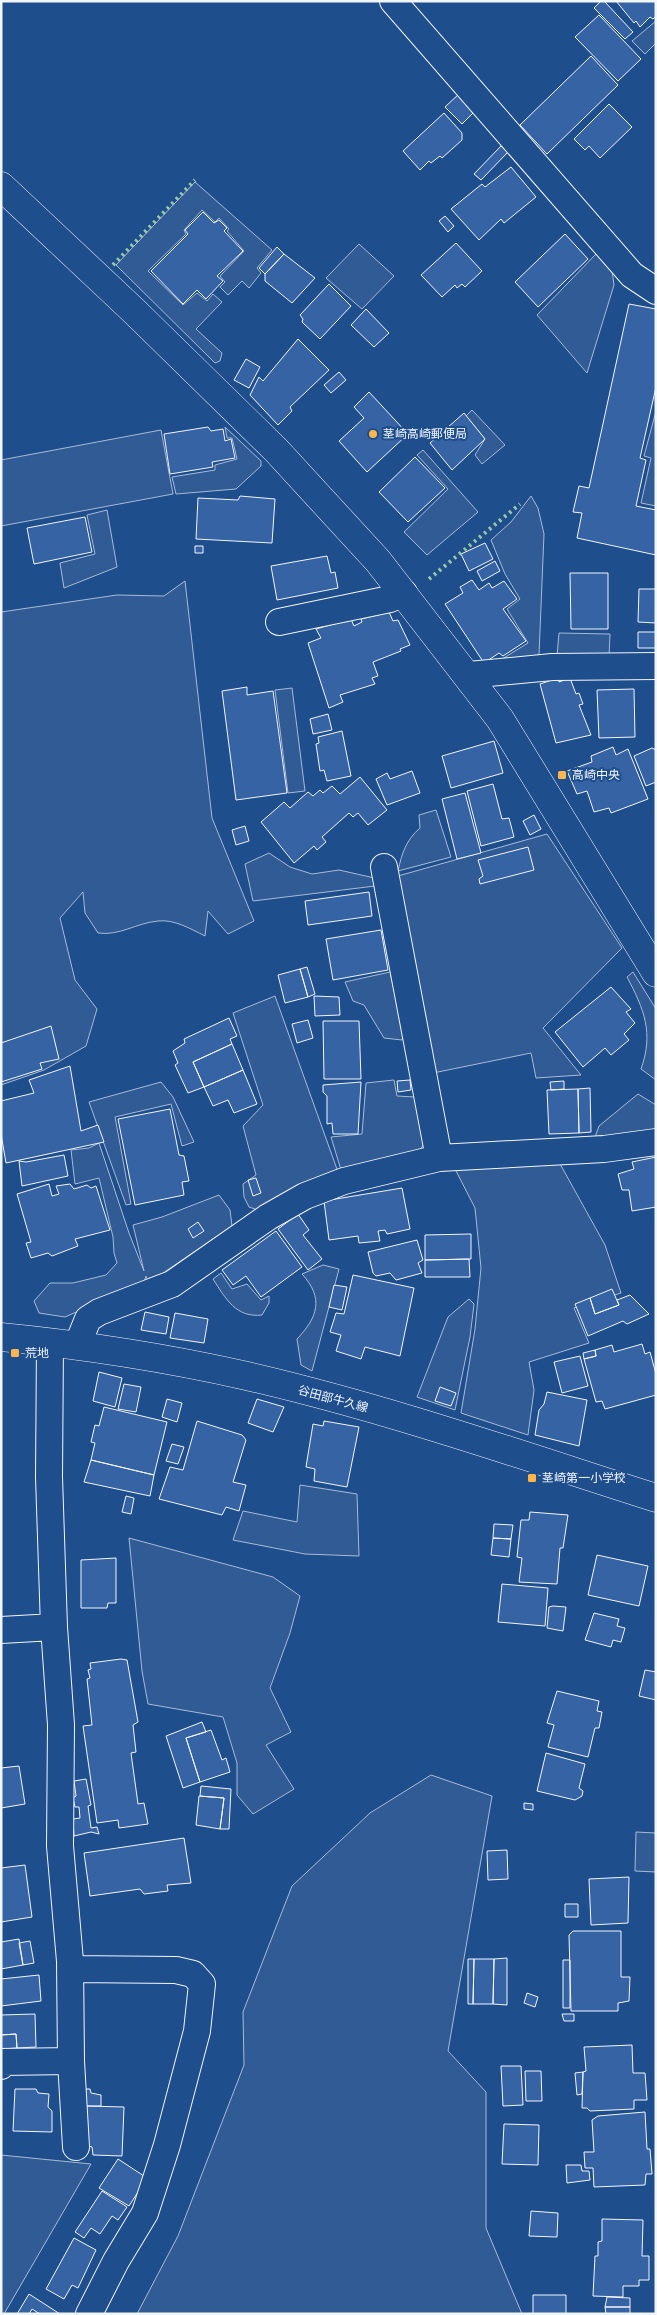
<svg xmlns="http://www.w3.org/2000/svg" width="657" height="2315" viewBox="0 0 657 2315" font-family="Lato,'Noto Sans JP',sans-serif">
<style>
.green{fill:#305b95;stroke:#a8bbd7}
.building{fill:#3563a3;stroke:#f2f6ff}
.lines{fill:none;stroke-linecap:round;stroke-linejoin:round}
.street-casing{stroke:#f2f6ff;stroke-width:28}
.secondary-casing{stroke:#f2f6ff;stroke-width:29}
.street{stroke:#1f4e8c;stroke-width:26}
.secondary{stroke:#1f4e8c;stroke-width:28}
.hedge{stroke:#97c8a6;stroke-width:4;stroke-dasharray:2.5 4;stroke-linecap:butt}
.poi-dot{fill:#ffb74d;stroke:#1f4e8c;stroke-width:2}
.labels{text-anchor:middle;stroke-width:4;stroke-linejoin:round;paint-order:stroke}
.poi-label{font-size:12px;fill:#f2f6ff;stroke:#1f4e8c;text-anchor:start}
.street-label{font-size:12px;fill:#f2f6ff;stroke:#1f4e8c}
</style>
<rect width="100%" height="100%" fill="#1f4e8c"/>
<path class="green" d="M656,21v22l-11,11 -13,-13z
M195,182l77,68 -15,18 4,5 -12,15 -7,-7 -14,14 -8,-8 5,-5 -5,-6 24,-25 -17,-20 2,-2 -10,-11 -4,4 -13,-12 -18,20 2,4 -38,37 35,34 14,-12 10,8 6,-7 9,8 -26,27 26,24 -2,8 -5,2 -99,-98z
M359,244l35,32 -32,33 -36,-31z
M597,253l15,17 2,15 -27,88 -50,-58z
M472,410l33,35 -23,19 -7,-9 10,-16 -19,-23z
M656,411v95l-15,-3 10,-45 -7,-2z
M225,427l36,34v5l-25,23 -60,5 -4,-17 43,-7v-5l22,-6 -5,-21h-5z
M161,430l12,64 -172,32v-66z
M423,450l55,62 -51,43 -23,-23 44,-43 -31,-34z
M531,496l7,12 6,26 -5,121 -45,9 34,-21 -21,-34 13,-10 -15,-25 -14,-34 20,-18z
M107,510l10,57 -53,21 -4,-25 35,-9 -8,-39z
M185,581l27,237 42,103 -26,13 -20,-23 -3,25c-14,-7 -31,-17 -47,-15 -22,2 -38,15 -60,12l-13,-20 -2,-21 -23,26 15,62 22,29 -11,37 -42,24 -43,15v-473l116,-17 47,1z
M559,633l51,1 -1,23 -52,-1z
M292,688l13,103 -17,2 -13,-103z
M436,810l15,47 -53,14c4,-18 8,-31 22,-43l-1,-13z
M547,834l75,114 -79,80 38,47 -45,3 -5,-25 -98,20 -35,-197z
M269,853l21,14 22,7 27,-4 40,9 -4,7 -122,15 -8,-37z
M390,972l14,63 -2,5 -18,-2 -20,-33 -11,-4 -8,-19z
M633,972l23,37v71l-15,-11c13,-36 3,-60 -14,-92z
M275,996l63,176 -80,38 -9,-3 -5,-10 -1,-13 13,-9 -13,-49 20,-21 -30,-92z
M394,1080l3,16 18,1 9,47 -4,6 -79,20 -10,-33 31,-3 4,-51z
M161,1082l12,15 21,45 -12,4 -11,-42 -56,13 16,87 -5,1 -37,-103z
M638,1094l18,11v26l-61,6 4,-11z
M99,1143l30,90 15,38 -11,-46 29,-8 57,-22 11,15 2,16 -69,47 -16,6 -1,-3 -2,6 -79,35 -26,-4 -5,-12 16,-18h23l33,-8 11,-12 -3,-10 -1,-16 -14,-59 -24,6 -4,-34 18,-2z
M559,1162l46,83 16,48 -47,15 15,35 -60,19 5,28 -6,45 -67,-22 14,-84 6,-61 -6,-60 -21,-41z
M323,1265l16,4 -27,102 -11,-6 -4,-26c21,-22 27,-41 5,-65z
M221,1273l11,16 15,-5 14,16 8,-4v7l-7,12c-26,3 -36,-16 -49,-36z
M469,1299l5,5 -4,33 -15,73 -38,-13 31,-80z
M300,1485l57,9 2,62 -54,-2 -72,-14 10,-29 54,11z
M129,1538l144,39 27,19 -10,37 -20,55 21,44 -25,13 28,44 -41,25 -16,-19v-32l-14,-46 -75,-13 -6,-33z
M431,1775l61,21 -44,255 38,41v136l36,86h-385l41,-78 66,-171 -1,-53 49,-126 78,-73z
M636,1832l20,1v39l-21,-1z
M1,2155l90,9 -87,150h-3z"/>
<path class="building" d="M601,1h3l29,31 -8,7 -31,-31z
M616,1h40v15l-3,3 -3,-2 -10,10 -4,-6 -2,2z
M599,15l42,44 -23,22 -43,-44z
M591,56l27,29 -71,69 -27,-29z
M460,93l16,17 -14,14 -17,-17z
M609,104l23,23 -32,31 -11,-12 -4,4 -11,-11z
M444,113l18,20v7l-20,18 -2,-2 -9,7 -2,-2 -9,9 -17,-19z
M501,146l7,6 -27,28 -7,-6z
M511,167l25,30 -32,26 -3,-4 -22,21 -28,-31 31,-25 3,3z
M203,212l11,11 5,-3 8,8 -3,3 19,20 -26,25 6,5 -17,18 -9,-9 -14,14 -32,-33 37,-37 -3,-4z
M445,216l9,10 -6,6 -9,-11z
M565,234l23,25 -50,48 -23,-25z
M456,243l26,28 -17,16 -3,-3 -5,4 -2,-3 -13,12 -21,-22z
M277,247l7,7 -19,20 -6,-6z
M284,254l31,24 -23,25 -27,-22v-7z
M329,284l22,22 -31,33 -18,-17 1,-3 -3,-4z
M629,304l27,5v78l-16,71 6,2 -10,46 20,4v45l-79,-17 5,-25 -9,-1 6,-26 10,2z
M366,309l23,24 -15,14 -23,-22z
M298,339l31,31 -39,37 2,4 -14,14 -28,-30 9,-18 4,4z
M246,359l14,8 -11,21 -15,-8z
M339,372l7,8 -15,13 -7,-8z
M369,392l39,42 -41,38 -28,-31 25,-23 -10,-11z
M464,413l21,26 -33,31 -22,-27z
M208,427l3,4 12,-2 2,12 6,-2 4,19 -23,4 1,5 -43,7 -6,-40z
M415,457l30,31 -37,34 -29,-30z
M240,496l35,3 -3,44 -76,-4 2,-41 40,2z
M85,517l7,35 -58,12 -7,-36z
M485,543l8,16 -24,12 -8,-17z
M195,546h8v7h-8z
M327,556l4,17 4,-1 3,16 -61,12 -6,-34z
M495,561l5,10 -18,10 -5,-10z
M570,573h38v56h-37z
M472,580l7,10 10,-7 3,5 12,-7 13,18 -14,10 23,32 -23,15 -4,-3 -15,10 -39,-59 18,-11 -3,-6z
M639,589h17v34l-18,-1z
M389,612l4,9 5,-1 12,25 -10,4 1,2 -28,11 5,14 -6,2 3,6 -35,11 3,7 -14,6 -21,-65 13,-5 -5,-9 35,-10 3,7 8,-4 -1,-3z
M638,632h18v16h-18z
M558,678l1,4 11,-4 6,16 3,-1 4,11 -4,1 12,30 -35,8 -16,-59z
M247,687v8l26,-4 14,102 -51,7 -14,-109z
M634,689l1,48 -36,1 -2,-48z
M328,714l4,16 -19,4 -3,-15z
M342,731l9,45 -24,5 -3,-11 -4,1 -4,-27 3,-1 -1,-6z
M494,741l9,32 -52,15 -9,-32z
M613,747l3,8 12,-6 20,50 -37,14 -2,-5 -15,4 -7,-21 -10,3 -10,-23 25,-9 -1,-6z
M652,748l4,2v32l-10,4 -12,-30z
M412,771l8,22 -33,12 -11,-26 11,-6 3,6z
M360,777l27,33 -19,15 -10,-12 -5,4 -4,-4 -27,24 4,5 -9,8 -3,-4 -20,17 -33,-41 23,-20 6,6 18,-16 5,4 7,-6 3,3 9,-7 8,8z
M493,784l9,35 7,-1 5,19 -33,9 -14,-55z
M465,793l16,60 -24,6 -15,-60z
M534,815l7,14 -11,6 -7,-14z
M245,826l4,15 -13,4 -4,-15z
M528,847l6,23 -54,14 -1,-5 4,-3 -5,-16z
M369,892l3,24 -64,9 -3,-24z
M381,930l7,40 -55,10 -7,-41z
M307,967l8,27 -7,3 -8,-28z
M300,969l8,28 -23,6 -7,-28z
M611,987l20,22 -5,3 9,11 -11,11 5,6 -18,15 -6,-7 -22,19 -28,-35z
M314,996l25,1 1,18 -25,1z
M229,1018l8,18 -7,3 2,5 -39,18 11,25 -16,6 -13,-28 3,-2 -5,-12 12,-8 -1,-4z
M308,1020l5,18 -16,5 -5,-19z
M323,1021h36l2,58h-37z
M51,1026l8,33 -19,4 2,6 -41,13v-39z
M232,1044l11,26 -39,17 -11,-25z
M70,1066l11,65 17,-6 6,17 -98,21 -5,-29v-33l33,-8 -5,-13z
M243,1070l14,34 -23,9 -6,-13 -15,6 -9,-19z
M410,1080l1,10 -13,2 -1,-11z
M564,1081v8l-13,1 -1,-8z
M361,1082l-3,52h-25l-1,-11 -5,1v-28l-4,-4v-7z
M590,1088l1,44 -12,1 -1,-44z
M578,1089l1,44 -30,1 -2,-44z
M170,1109l9,46 5,1 5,25 -7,1 2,13 -49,10 -17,-86z
M64,1155l4,21 -46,10 -3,-25 7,1z
M656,1157v50l-24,4 -3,-21h-7l-4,-16 16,-5 -2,-7z
M256,1178l5,15 -8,3 -5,-16z
M49,1184l3,12 7,-2 -3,-8 14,-2 4,5 13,-4 4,3 5,-2 14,44 -35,9 3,7 -26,10 -4,-3 -17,5 -5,-15 5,-1 -14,-48z
M402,1188l8,41 -23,5 -2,-4 -7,1 2,10 -21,2 -1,-7 -29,4 -5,-39z
M298,1214l11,16 -6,5 19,24 -14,11 -30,-41z
M198,1222l6,9 -11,7 -5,-9z
M276,1231l26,36 -41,30 -15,-21 -13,9 -11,-15z
M471,1234v25l-46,1v-25z
M417,1240l6,20 -5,3 4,10 -26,7 -6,-7 -14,3 -3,-3 -5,-21z
M469,1259l1,18h-45v-17z
M353,1275l61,13 -14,68 -35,-9 -4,12 -25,-8 5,-16 -11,-3 6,-19 8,1z
M334,1285l13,2 -5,23 -13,-3z
M612,1289l7,16 -24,9 -5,-16z
M630,1295l19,19 -22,10 -4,-3 -35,15 -13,-32 15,-6 5,16 24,-9 -2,-5z
M145,1312l24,5 -3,17 -25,-4z
M175,1313l33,6 -4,24 -34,-5z
M642,1344l3,10 5,-2 6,22v21l-51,14 -3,-8 -6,1 -12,-43 12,-3 -1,-6 17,-5 2,7z
M595,1350l1,6 -12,3 -1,-6z
M580,1356l8,30 -26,7 -8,-31z
M99,1372l23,6 -7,29 -22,-6z
M124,1384l17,3 -5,25 -18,-3z
M440,1387l16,6 -5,13 -16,-5z
M547,1392l40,8 -8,46 -44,-11 4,-25 5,-6z
M167,1399l15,4 -5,19 -15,-5z
M257,1399l27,8 -11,25 -25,-9z
M104,1407l63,15 -13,53 -63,-15 4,-17 -4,-1 4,-17 4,1z
M197,1421l45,14 4,5 -13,42 13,3 -7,26 -13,-4 -4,8 -63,-16 11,-32 13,3z
M324,1421l35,6 -12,60 -33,-6 1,-12 -9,-2 7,-43 10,2z
M172,1444l12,3 -6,17 -12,-3z
M91,1460l63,15 -4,21 -66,-14z
M126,1496l8,2 -3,16 -9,-2z
M530,1512l38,3 -5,33h-3l-3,36 -38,-2 3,-24 -5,-1 4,-37h8z
M494,1524l19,1 -2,14 -18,-1z
M493,1538l18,1 -2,18 -18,-2z
M597,1555l51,11 -9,40 -51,-11z
M116,1558v45h-8l-1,5h-26v-48z
M502,1584l46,4 -3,38 -47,-4z
M553,1606l13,1 -3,24 -16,-3 2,-21z
M594,1613l25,6 -2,7 8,2 -4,14 -8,-2 -2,7 -26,-7z
M121,1659l6,1 11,62 -5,3 3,27 -5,1 7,51 6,-1 4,21 -29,4 -1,-8 -21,3 -14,-97 9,-1 -5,-46 3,-1 -2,-8 3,-1 -1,-6z
M645,1670l11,2v28l-17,-4z
M557,1691l42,10 -2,10 5,1 -3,16h-4l-7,29 -40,-10 6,-22 -7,-2z
M202,1722l4,10 -20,6 14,44 -17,6 -17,-52z
M211,1730l11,30 4,-2 4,14 -30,10 -14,-44z
M546,1753l39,11 -6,24 4,3 -1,5 -7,4 -38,-9z
M19,1766l6,38 -24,4v-40z
M86,1779l5,26 -3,1 3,22 6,-1 2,7 -8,-2 -17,4 -1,-17 7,-1 -1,-11h-4l-2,-9 3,-2 -2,-15z
M201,1786l30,3 -2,40h-9l4,-31 -24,-2z
M199,1796l25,2 -4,31 -24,-4z
M524,1803l9,1v6l-9,-1z
M184,1838l7,45 -24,2 1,6 -24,3 -4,-5 -50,7 -6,-43z
M507,1850l1,29 -20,1 -1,-29z
M25,1865l7,52 -31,5v-54z
M629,1877l-1,46 -37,2 -2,-46z
M565,1904h13v13h-13z
M573,1931h48v46h9l-1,24 -11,2v8h-47l-2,-76z
M19,1939l4,26 -22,4v-27z
M30,1941l4,22 -11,2 -4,-22z
M507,1958v47l-14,-1 1,-45z
M468,1959h6l-1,45h-5z
M474,1959h20l-1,45h-20z
M563,1960h7v48h-7z
M39,1975l2,26 -40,5v-27z
M527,1993l11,4 -3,10 -11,-4z
M35,2014l1,33 -19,1 -1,-14 -15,1v-20z
M562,2014h12v7h-10z
M16,2034l1,14 -16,1v-14z
M632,2045l1,28h12l2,27h-13v9l-44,2 -3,-3h-5l1,-36 3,-1 -2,-24z
M501,2066h20l2,39 -20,1z
M525,2071h16l1,30h-16z
M583,2072l-1,22 -5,1 -2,-22z
M15,2089h21l2,4 11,1 -1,13 4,4v21l-39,-1z
M84,2089h6l1,4 10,2v11h-16z
M85,2106l39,1 -2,49 -29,-1 -1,-8 -4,-1z
M645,2112l2,37h3l2,25h-6l-1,11 -51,2 -1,-19h-8l-1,-16h10l-2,-32 6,-4z
M504,2124l35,1 -1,40 -36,-1z
M118,2159l29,19 -18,28 -30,-18z
M566,2165h15l1,6h7l1,9 -23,3z
M102,2191l25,16 -9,13 -6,-4 -12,18 -9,-6 -7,10 -9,-6z
M531,2211l27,2 -1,24 -28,-1z
M602,2219l41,1 -1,36h7v24h-10v6h-16v11l-30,-1 2,-40h3v-14l4,-1z
M74,2238l22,12 -18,38 -6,-3 -8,14 -18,-10z
M29,2294l31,20h-20l-8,-5 -3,5h-12z
M533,2295h33v19h-33z
M607,2297l23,1v9h-25z
M605,2307h25v7h-24z"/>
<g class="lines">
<defs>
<path id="street" d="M393,1l239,274 24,16
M279,622l111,-23 14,-6
M469,675l83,-8 104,-1
M384,867l55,291
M50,1342l-1,135 5,150 7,98 -1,121 10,115 1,100 5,86
M77,1346l11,-27 11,-7 73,-28 96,-67 37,-21 39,-15 95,-23 165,-9 52,-7
M1,1630l53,-3
M71,1969l105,1 17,4 9,10 -5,47 -30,114 -22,68 -29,48 -27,53
M1,2066v-4l70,-1"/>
<path id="secondary" d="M1,186l133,125 142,139 102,111 122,158 156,254
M1,1337c82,8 166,21 246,39 139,32 274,79 409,122"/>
</defs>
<use href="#street" class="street-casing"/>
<use href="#secondary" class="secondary-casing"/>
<use href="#street" class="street"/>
<use href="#secondary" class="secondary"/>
<path class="hedge" d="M113,265l82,-85
M429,579l91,-75"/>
</g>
<g class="poi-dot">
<circle cx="373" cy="434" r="5"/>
<rect x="557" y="770" width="10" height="10" rx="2.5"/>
<rect x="10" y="1348" width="10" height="10" rx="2.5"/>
<rect x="527" y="1473" width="10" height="10" rx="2.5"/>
</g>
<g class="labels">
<g class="poi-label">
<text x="383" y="438">茎崎高崎郵便局</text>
<text x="572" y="779">高崎中央</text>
<text x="25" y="1357">荒地</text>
<text x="542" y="1482">茎崎第一小学校</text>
</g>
<g class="street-label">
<text transform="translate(333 1399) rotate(15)" y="4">谷田部牛久線</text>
</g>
</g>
<rect width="657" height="2315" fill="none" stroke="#f2f6ff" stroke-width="5"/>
</svg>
